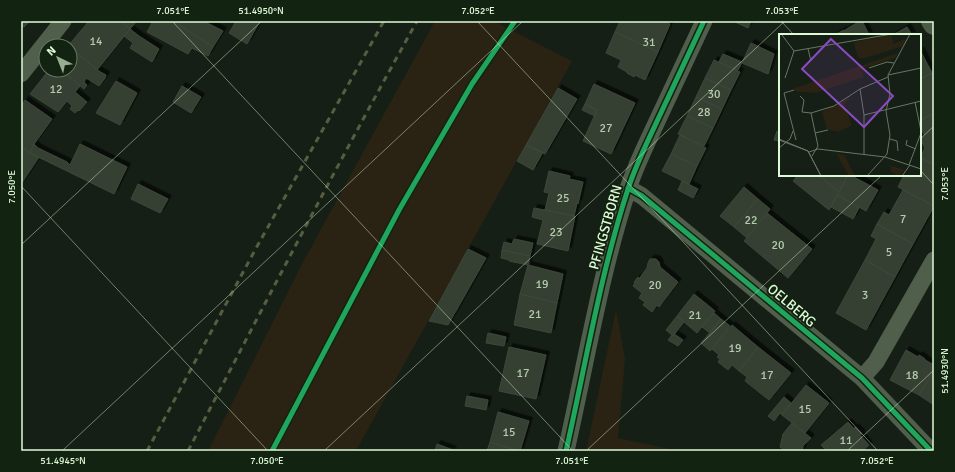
<svg xmlns="http://www.w3.org/2000/svg" width="955" height="472" viewBox="0 0 955 472" font-family="Signika,sans-serif">
<style>
.green{fill:#2a2314}
.building{fill:#354133;stroke:#3b4838;filter:url(#shadow)}
.lines{fill:none;stroke-linecap:round;stroke-linejoin:round}
.street{stroke:#505f4b;stroke-width:17}
.secondary{stroke:#4a5a45;stroke-width:22}
.rail{stroke:#585d40;stroke-width:3;stroke-dasharray:6 5;stroke-linecap:butt}
.cycleway-casing{stroke:#132311;stroke-width:8}
.cycleway{stroke:#20a55d;stroke-width:5}
.ticks{fill:none;stroke:#defbd7;stroke-width:1;stroke-opacity:0.45}
.labels{text-anchor:middle;stroke-width:4;stroke-linejoin:round;paint-order:stroke}
.number-label{font-size:12px;fill:#b4ccae}
.street-label{font-size:14px;fill:#defbd7;stroke:#132311}
.inset-road{fill:none;stroke:#667763;stroke-width:1}
.view{fill:#8a4bc3;fill-opacity:0.15;stroke:#8a4bc3;stroke-width:2}
.inset-edge{fill:none;stroke:#defbd7;stroke-width:2}
.neatline{fill:none;stroke:#defbd7;stroke-width:1.5}
.ticks-label{font-size:10px;text-anchor:middle;fill:#defbd7}
</style>
<defs>
<filter id="shadow"><feDropShadow dx="3.5" dy="-3.5" stdDeviation="0" flood-color="#0009"/></filter>
</defs>
<rect width="100%" height="100%" fill="#161f15"/>
<path class="green" d="M435,21h58l79,40 -216,390h-148l95,-189z
M616,310l9,49 -7,79 61,13h-93z"/>
<path class="building" d="M21,21h9l-6,6 -3,-2z
M89,21h32l9,8 -33,41 -27,-23v-1h-2z
M121,21h16l-7,8z
M150,21h24l39,26 -5,9 -16,-8 -4,6 -41,-22 5,-9z
M174,21h29l20,10 -10,16z
M236,21h24l-13,23 -18,-11z
M620,21h43l7,3 -12,28 -43,-20z
M733,21h18l-3,7z
M860,21h2l7,14h-22l-2,-5z
M907,27l5,8h-19z
M130,29l9,7 20,13 -7,13 -22,-14 3,-5 -9,-7z
M844,30l3,5h-13z
M615,32l43,20 -13,28 -10,-5 -1,2 -7,-4v-1l-9,-5 3,-7 -15,-7z
M751,43l23,11 -6,20 -26,-11z
M70,47l27,23 9,5 -1,3 -6,8 -13,-8 -2,4 3,3 -3,4 -23,-19h9z
M920,50l12,23 -12,6z
M723,54l19,8 -4,8 -19,-8z
M714,60l26,12 -9,18 -26,-12z
M49,70h12l19,16 -5,6 12,10 -8,9 -1,-1 -3,3 -5,-4 2,-3 -5,-5 -9,11 -28,-18z
M932,73l2,3v37l-14,8v-42z
M705,78l26,12 -9,19 -26,-12z
M116,81l21,12 -17,32 -24,-12z
M594,84l41,19 -24,51 -28,-13 14,-31 -12,-6z
M182,86l19,11 -10,16 -18,-11z
M558,88l19,11 -32,55 -19,-9z
M696,97l26,12 -9,19 -26,-12z
M25,100l27,19 -18,25 -4,9 -9,-7v-40z
M585,104l12,6 -2,6 -13,-6z
M934,113v52l-14,-8 5,-9 -5,-9 5,-3 -5,-9v-6z
M687,116l26,12 -9,18 -26,-12z
M777,131l3,1v9l-6,-1z
M680,135l26,13 -9,18 -26,-12z
M34,144l4,4 29,14 3,3 10,-21 47,23 -13,27 -84,-41z
M526,145l17,7 -10,18 -16,-9z
M21,146l9,7 9,4 -18,27z
M671,154l26,12 -8,18 -27,-13z
M920,157l14,8v41l-36,-19 6,-12 5,3 1,-3h10z
M549,171l21,5 -1,3 14,3 -5,22 -1,-1 -3,13 -29,-6 4,-17 -5,-1z
M798,175h20l21,17 -10,18 -36,-29z
M818,175h30l-9,17z
M848,175h2l28,15 -12,21 -29,-16z
M682,181l16,8 -5,9 -15,-8z
M138,184l30,15 -8,14 -29,-14z
M744,187l14,12 -24,28 -14,-11z
M903,190l31,16 -21,38 -36,-20 7,-12 5,3z
M837,195l22,13 -6,11 -22,-12z
M758,199l12,10 -23,29 -13,-11z
M534,208l41,8 -7,35 -31,-7 6,-24 -11,-3z
M767,213l45,36 -24,29 -44,-37z
M877,224l36,20 -18,33 -30,-17 11,-21 -5,-3z
M514,239l19,4 -3,13 -28,-6 2,-8 8,2z
M468,249l18,9 -38,67 -19,-4z
M502,250l28,6 -2,9 -19,-4v-1l-8,-2z
M650,259h6l3,3 1,5 18,15 -19,25 -2,-2 -5,7 -9,-7 2,-3 -6,-4 3,-5 -9,-7 2,-3 -1,-1 4,-5 1,2 8,-11 1,-5z
M865,260l30,17 -29,53 -30,-17z
M528,265l35,9 -6,29 -37,-9z
M520,294l37,9 -6,30 -37,-8z
M694,294l21,17 -18,22 -20,-17z
M714,313l7,6 -11,14 -8,-6z
M677,316l7,6 -11,14 -7,-6z
M721,319l9,7 -20,25 -9,-8z
M732,325l26,22 -19,24 -7,-6 -4,5 -10,-8 2,-3 -3,-2 2,-2 -7,-6z
M488,333l18,4 -2,9 -18,-3z
M674,334l9,6 -5,6 -10,-6 4,-5 1,1z
M509,347l37,8 -10,44 -37,-8z
M758,347l33,26 -22,27 -24,-19 2,-4 -8,-6z
M906,350l12,7 1,-2 6,4v1l9,5v5l-15,25 -29,-15z
M934,370v35l-15,-10z
M806,385l23,18 -24,30 -23,-18z
M467,396l21,4 -2,10 -21,-4z
M784,397l7,6 -9,12 -2,-2 -6,8 -6,-5z
M498,412l31,9 -9,30 -30,-9z
M848,422l6,7 1,-2 7,7 -2,1 9,10 -7,6h-35l-6,-6z
M792,423l19,15 -8,8 -1,5h-17l-5,-4 3,-13z
M490,442l29,9h-32z
M437,444l16,6 -1,1h-17z"/>
<g class="lines">
<path class="street" d="M21,74l42,-53
M628,188l14,8 220,182 69,73
M862,378l14,-16 58,-102
M566,451c20,-88 34,-176 62,-262 8,-25 20,-48 31,-72 15,-32 30,-64 45,-96"/>
<path class="secondary" d="M932,21l2,3"/>
<path class="rail" d="M147,451l108,-201 129,-229
M188,451c75,-144 150,-288 229,-430"/>
<defs>
<path id="cycleway" d="M628,188l14,8 220,182 69,73
M272,451l127,-241 73,-126 43,-63
M566,451c20,-88 34,-176 62,-262 8,-25 20,-48 31,-72 15,-32 30,-64 45,-96"/>
</defs>
<use href="#cycleway" class="cycleway-casing"/>
<use href="#cycleway" class="cycleway"/>
</g>
<path class="ticks" d="M172,21l401,430M477,21l401,430M781,21l13,14M920,139l14,-13M920,170l14,15M21,186l247,265M21,245l241,-224M62,451l461,-430M324,451l461,-430M586,451l296,-276M847,451l87,-81"/>
<g class="labels">
<g class="number-label">
<text x="96" y="45">14</text>
<text x="649" y="46">31</text>
<text x="56" y="93">12</text>
<text x="714" y="98">30</text>
<text x="704" y="116">28</text>
<text x="606" y="132">27</text>
<text x="563" y="202">25</text>
<text x="903" y="223">7</text>
<text x="751" y="224">22</text>
<text x="556" y="236">23</text>
<text x="778" y="249">20</text>
<text x="889" y="256">5</text>
<text x="542" y="288">19</text>
<text x="655" y="289">20</text>
<text x="865" y="299">3</text>
<text x="535" y="318">21</text>
<text x="695" y="319">21</text>
<text x="735" y="352">19</text>
<text x="523" y="377">17</text>
<text x="767" y="379">17</text>
<text x="912" y="379">18</text>
<text x="805" y="413">15</text>
<text x="509" y="436">15</text>
<text x="846" y="444">11</text>
</g>
<g class="street-label">
<text transform="translate(605 227) rotate(-74)" y="5">PFINGSTBORN</text>
<text transform="translate(792 305) rotate(40)" y="5">OELBERG</text>
</g>
</g>
<g transform="translate(779 34)">
<rect width="142" height="142" fill="#161f15"/>
<path d="M113,1l1,9 15,-6 -5,8 -38,12h-7l-4,-16zM119,19l-3,5 -34,11 3,8 -49,16 -21,-2 1,-3zM73,62l-8,8 8,21 -14,7 -11,-3 -5,-17zM57,119l8,2 11,21h-6zM112,132l4,1 10,3 -7,6 -7,-4z" fill="#2a2314"/>
<path class="inset-road" d="M3,1l12,16M29,15l3,12M15,17l98,-17M90,34l18,-6 7,1M109,41l33,-7M6,44l9,-27M81,55l4,26v40M15,56l-10,3 12,47M21,62l4,4 -2,12 9,1M136,68l6,29M85,81l57,-14M36,99l13,-3M0,105l29,12 13,25M111,105l7,2 1,10M0,106l29,11 13,25M128,106l-1,5 10,4M0,114l11,-9 3,-8M30,118l9,-3 67,8 36,12M33,122l6,-10 -7,-33 23,-7 26,-17 28,-12M130,131l12,-32M88,142l20,-22 3,-19 -4,-24 4,-17 -2,-19 22,-41M123,142l8,-11"/>
<path class="view" d="M52,5l62,57 -29,31 -62,-58z"/>
<rect width="142" height="142" class="inset-edge"/>
</g>
<rect width="955" height="472" fill="none" stroke="#132311" stroke-width="44"/>
<g transform="translate(58 58) rotate(317)"><circle r="19" fill="#132311" stroke="#647960"/>
<path d="M0-3L7 15L0 10L-7 15Z" fill="#98ae93"/>
<text y="-6" font-size="11" font-weight="bold" text-anchor="middle" fill="#defbd7">N</text>
</g>
<rect x="22" y="22" width="911" height="428" class="neatline"/>
<g class="ticks-label">
<text x="173" y="14">7.051°E</text>
<text x="261" y="14">51.4950°N</text>
<text x="478" y="14">7.052°E</text>
<text x="782" y="14">7.053°E</text>
<text transform="translate(944 184) rotate(-90)" y="4">7.053°E</text>
<text transform="translate(11 187) rotate(-90)" y="4">7.050°E</text>
<text transform="translate(944 371) rotate(-90)" y="4">51.4930°N</text>
<text x="63" y="464">51.4945°N</text>
<text x="267" y="464">7.050°E</text>
<text x="572" y="464">7.051°E</text>
<text x="877" y="464">7.052°E</text>
</g>
</svg>
